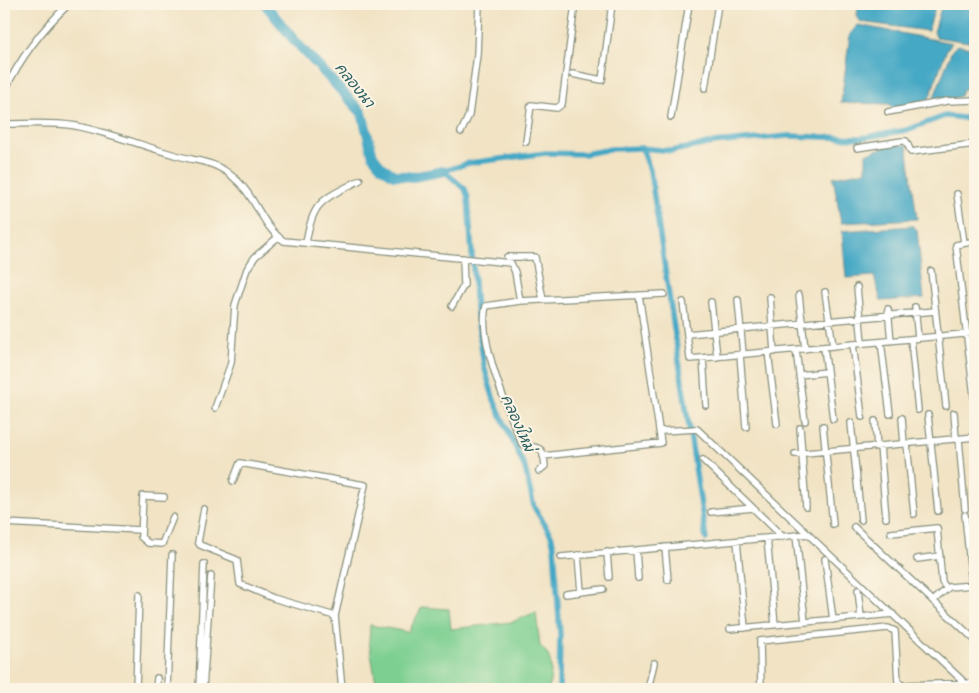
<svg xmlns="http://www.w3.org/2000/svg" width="979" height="693" viewBox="0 0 979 693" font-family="'Gochi Hand','Playpen Sans Thai',sans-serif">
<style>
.green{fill:#7dcf91;stroke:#4e8662}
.water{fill:#45a8c5;stroke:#32727c}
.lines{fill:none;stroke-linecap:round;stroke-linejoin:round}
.canal{stroke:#45a8c5;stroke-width:5.5}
.river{stroke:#45a8c5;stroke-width:10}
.minor-casing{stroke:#88907c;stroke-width:8}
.minor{stroke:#fff;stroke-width:5.5}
.labels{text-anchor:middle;stroke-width:4;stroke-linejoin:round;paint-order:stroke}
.water-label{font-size:15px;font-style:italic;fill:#2a5d60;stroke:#fcf5e5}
</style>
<rect width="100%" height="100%" fill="#fcf5e5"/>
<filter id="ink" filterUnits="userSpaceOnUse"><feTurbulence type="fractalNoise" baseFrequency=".02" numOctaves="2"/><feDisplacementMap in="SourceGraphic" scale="10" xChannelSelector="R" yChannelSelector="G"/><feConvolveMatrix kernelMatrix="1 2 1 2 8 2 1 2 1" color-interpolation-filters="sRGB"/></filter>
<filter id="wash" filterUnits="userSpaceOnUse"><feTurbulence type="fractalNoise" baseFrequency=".0096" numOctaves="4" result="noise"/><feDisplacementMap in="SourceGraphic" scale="20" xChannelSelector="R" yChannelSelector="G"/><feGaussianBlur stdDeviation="1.12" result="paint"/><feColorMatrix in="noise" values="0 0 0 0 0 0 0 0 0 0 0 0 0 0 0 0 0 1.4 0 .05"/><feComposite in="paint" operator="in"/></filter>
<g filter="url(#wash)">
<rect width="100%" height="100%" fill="#f1e3c4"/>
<path class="green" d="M422,607l27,2 2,20 61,-7 24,-10 4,34c15,12 11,26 9,43h-172l-8,-48 1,-16 38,7z"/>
<path class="water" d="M858,4h78l-8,27 -67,-9 -4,-5z
M942,4h33v39l-39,-6 -2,-5z
M858,25l94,18 -5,6 -18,50 -34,10 -6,-5 -48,-1 9,-69z
M957,45l18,4v34l-4,6h-8l-3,7 -13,5 -13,-4 18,-47z
M889,145h18l10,74 -76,4 -8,-46 33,-6v-17z
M913,226l4,4 7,68 -43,3 -7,-25 -28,2 -4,-47z"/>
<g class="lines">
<path class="canal" d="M642,148l8,22 56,369
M559,689l1,-54 -6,-89 -3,-11 -17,-28 -9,-39 -31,-68 -10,-34 -8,-57 -8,-111 -3,-9 -21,-18 25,-8 77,-10 38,1 27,-5 31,-1 30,3 41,-8 75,-7 73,2 46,-8 38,-14 19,2 11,5"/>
<path class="river" d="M265,4l29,36 68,73 11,43 9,11 12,8 19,2 31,-6
M4,9l3,-5"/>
</g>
</g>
<g filter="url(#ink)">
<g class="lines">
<defs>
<path id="minor" d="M572,74l30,6 10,-76
M705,88l13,-84
M4,92c16,-34 37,-62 65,-88
M888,112l59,-11 28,-1
M671,117l18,-113
M4,124c24,0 48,-2 72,2 34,7 67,20 99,29 23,7 38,5 57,21 24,19 29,50 52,65l227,22 4,9 5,29 -34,5c-9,34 23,106 36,138 17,6 21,-1 23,22l-6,5
M461,132l8,-17 8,-60 2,-51
M526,142l5,-37 26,3 5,-4 13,-100
M857,148l45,-7h4l5,11 64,-8
M957,194l7,49
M306,243c7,-44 17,-43 54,-63
M507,257h28l8,43
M931,271l15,135
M857,287l5,56
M825,292l8,54
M799,295l6,54
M770,297l4,55
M738,300l5,54
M520,301l144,-7
M683,302l7,57 285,-26
M711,302l6,55
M452,306l12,-21 -1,-27
M915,307l3,31
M888,309l3,32
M687,334l248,-23
M911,339l7,71
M881,342l9,72
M853,344l9,73
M824,347l9,72
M796,350l9,71
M768,352l9,72
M740,355l6,72
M703,358l3,47
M799,375l28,-3
M975,404l-19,-159 19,-4
M215,408l16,-45 4,-58 12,-36 8,-12 23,-20
M954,413l2,26
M928,415l10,96
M902,418l2,26
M875,421l2,26
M851,423l10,97
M823,426l10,98
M800,428l6,79
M661,431l36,-2 269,255
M959,439l6,70
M907,444l7,70
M880,446l6,72
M795,454l180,-17
M543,456l118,-13 -22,-148
M703,460l80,77
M233,481l7,-18 125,22 -30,131
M164,497l-21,-1 -2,41 7,6 14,1 11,-27
M204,509l-6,33 2,3 37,15 3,24 33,14 62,18 7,73
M711,512l42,-4
M965,515l7,70
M4,523l136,7
M854,527l121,113
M891,533l46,-5 5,54 5,7
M796,535l9,87
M767,538l8,87
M737,541l8,87
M665,547l3,33
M636,550l2,28
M607,552l2,25
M578,555l3,37
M561,557l248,-23
M825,559l8,61
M917,559l23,-3
M858,590l3,27
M566,594l37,-5
M933,601l16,-14 24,-2
M730,629l163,-15
M136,689l3,-94
M156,689l1,-11
M167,689l5,-134
M199,689l5,-125
M203,689l8,-113
M648,689l6,-26
M761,689l-1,-48 128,-13 7,3 3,51 4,3 73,-2"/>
</defs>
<use href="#minor" class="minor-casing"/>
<use href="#minor" class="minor"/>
</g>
</g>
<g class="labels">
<g class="water-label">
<text transform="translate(355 85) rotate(51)" y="5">คลองนา</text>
<text transform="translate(518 423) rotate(66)" y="5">คลองใหม่</text>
</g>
</g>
<rect width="979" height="693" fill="none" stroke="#fcf5e5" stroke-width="20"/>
</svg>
